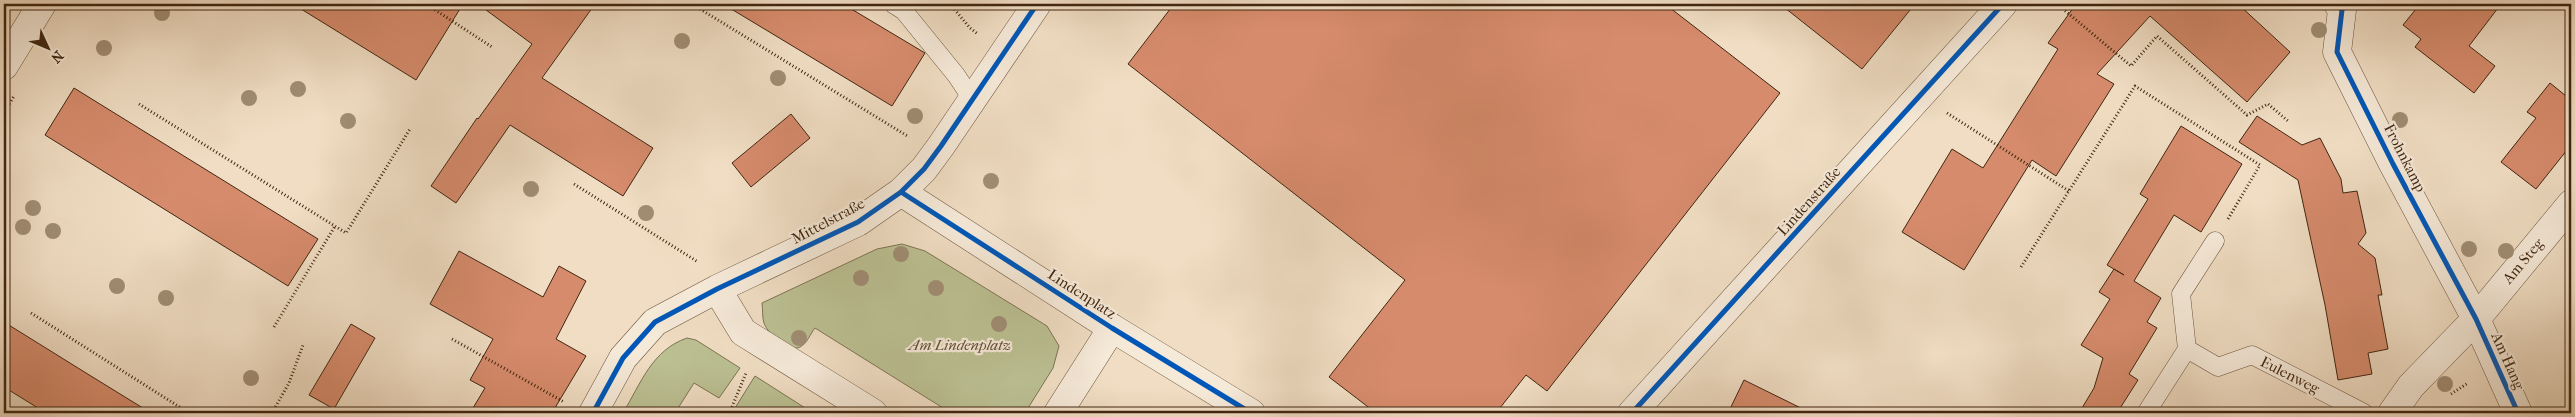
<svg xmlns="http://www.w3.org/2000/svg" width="2575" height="417" viewBox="0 0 2575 417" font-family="'IM FELL French Canon',serif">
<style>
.green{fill:#bbc093;stroke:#7e7352}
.building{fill:#d68b6c;stroke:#402611}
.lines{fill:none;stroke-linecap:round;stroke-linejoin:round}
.service-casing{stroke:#6c543e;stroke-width:19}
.minor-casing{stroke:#6c543e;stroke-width:29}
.path{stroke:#402611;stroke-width:3;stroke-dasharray:1 2.5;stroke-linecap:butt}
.service{stroke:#f5e9d8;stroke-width:18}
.minor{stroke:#f5e9d8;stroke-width:28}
.cycleway-casing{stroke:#f5e9d8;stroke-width:8}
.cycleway{stroke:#0057b8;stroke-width:5}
.tree{fill:#a08d73}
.labels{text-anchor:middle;stroke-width:4.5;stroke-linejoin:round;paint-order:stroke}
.street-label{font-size:15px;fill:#402611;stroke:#f5e9d8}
.park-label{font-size:15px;font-style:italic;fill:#5f4c32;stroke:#f5e9d8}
</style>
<rect width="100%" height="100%" fill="#f0ddc3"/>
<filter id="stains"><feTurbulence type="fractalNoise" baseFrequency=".004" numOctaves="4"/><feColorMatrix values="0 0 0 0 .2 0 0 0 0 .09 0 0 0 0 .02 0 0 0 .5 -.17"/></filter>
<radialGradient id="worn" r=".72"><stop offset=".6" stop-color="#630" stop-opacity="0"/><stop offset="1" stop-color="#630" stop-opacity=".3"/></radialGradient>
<path class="green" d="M902,244l23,7 122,75 12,20 -6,22 -28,45h-74l-136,-85c-5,6 -8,16 -15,19 -12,6 -32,-13 -36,-24 -2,-6 -1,-14 -2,-20l115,-54z
M687,338l9,2 44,28 -21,30 -25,-15 -19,30h-52c18,-30 29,-63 64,-75z
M755,376l58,37h-70l-8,-5z"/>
<path class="building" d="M293,4h170l-47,76z
M478,4h117l-53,74 111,70 -30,48 -113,-71 -54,78 -25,-17 46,-68 1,1 54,-75z
M723,4h120l82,49 -33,53z
M1174,4h491l115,89 -233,298 -21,-16 -30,38h-120l-47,-36 76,-97 -277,-216z
M1780,4h135l-53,65z
M2076,4h162l52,48 -43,50 -97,-86 -53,58 17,10 -58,92 -24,-16 -68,110 -62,-38 50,-83 31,19 75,-119 -10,-6z
M2420,4h81l-32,42 26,20 -21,27 -59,-46 6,-8 -18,-14z
M2550,83l21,17v45l-35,44 -35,-27 35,-44 -9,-6z
M74,88l244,151 -30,47 -243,-151z
M791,114l19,24 -59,49 -19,-24z
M2257,116l45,29 18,-7 21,41 2,14 14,-2 9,42 -8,11 17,14 7,37h-4l10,54 -20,4 4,21 -34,6 -13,-75 -27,-125 -59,-38z
M2181,126l61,38 -41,68 -27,-17 -40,66 27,17 -14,24 10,6 -28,46 9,6 -21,33h-38l15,-25 9,-30 -22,-13 29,-46 -11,-7 15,-23 10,6 -17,-10 41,-66 -8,-5z
M459,251l84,46 16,-31 27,15 -30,58 30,17 -34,57h-82l15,-25 -15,-8 23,-41 -63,-35z
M4,322l82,51 65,40h-105l-42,-26z
M351,324l24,14 -41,71 -25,-14z
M1744,380l67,33h-83z"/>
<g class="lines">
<defs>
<path id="service" d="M893,4l11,7 52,64 16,24
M2215,241l-34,53 6,55 31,18 34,-12 112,58
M2146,413l41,-64"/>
<path id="minor" d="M2338,4l4,6 -5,42 56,112 83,155 42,94
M4,66l38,-62
M901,192l211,136 139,85
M717,289l26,43 130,81
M593,413l30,-55 32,-36 62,-33 141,-67 43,-30 23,-23 17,-23 96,-142
M1058,413l54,-85
M1632,413l371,-409
M2392,413l19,-27 65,-67 95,-115"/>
</defs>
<use href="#service" class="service-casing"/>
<use href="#minor" class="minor-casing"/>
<path class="path" d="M426,4l66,43
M950,4l20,24 8,6
M2057,4l74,62 26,-30 90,79 21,-11 20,17
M700,9l209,128
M139,104l207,129 64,-104
M4,113l10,-17
M1947,113l122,78
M574,184l124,78
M2021,267l114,-181 125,79 -32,54
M31,313l158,100
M274,327l61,-101
M452,339l112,63
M2451,394l17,-11
M732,407l14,-34
M272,413l17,-30 14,-38"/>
<use href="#service" class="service"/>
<use href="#minor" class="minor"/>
<defs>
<path id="cycleway" d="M2338,4l4,6 -5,42 56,112 83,155 42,94
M901,192l211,136 139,85
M593,413l30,-55 32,-36 62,-33 141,-67 43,-30 23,-23 17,-23 96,-142
M1632,413l371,-409"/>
</defs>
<use href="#cycleway" class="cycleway-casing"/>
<use href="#cycleway" class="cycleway"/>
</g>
<g class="tree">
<circle cx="162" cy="13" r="8"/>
<circle cx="2319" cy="30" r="8"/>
<circle cx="682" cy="41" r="8"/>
<circle cx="104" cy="48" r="8"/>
<circle cx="778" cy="78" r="8"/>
<circle cx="298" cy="89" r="8"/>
<circle cx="249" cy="98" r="8"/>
<circle cx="915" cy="116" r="8"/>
<circle cx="2400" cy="120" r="8"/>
<circle cx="348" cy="121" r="8"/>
<circle cx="991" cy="181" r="8"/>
<circle cx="531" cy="189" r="8"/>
<circle cx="33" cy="208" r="8"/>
<circle cx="646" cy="213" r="8"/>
<circle cx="23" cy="227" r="8"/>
<circle cx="53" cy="231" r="8"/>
<circle cx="2469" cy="249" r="8"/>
<circle cx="2506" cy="251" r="8"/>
<circle cx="901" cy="254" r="8"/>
<circle cx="861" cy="278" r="8"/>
<circle cx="117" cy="286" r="8"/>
<circle cx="936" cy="288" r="8"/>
<circle cx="166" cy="298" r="8"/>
<circle cx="999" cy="324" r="8"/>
<circle cx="799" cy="338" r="8"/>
<circle cx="251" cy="378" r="8"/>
<circle cx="2445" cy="384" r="8"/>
</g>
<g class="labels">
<g class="street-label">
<text transform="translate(2405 158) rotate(63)" y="5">Frohnkamp</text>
<text transform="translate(1809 201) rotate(-48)" y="5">Lindenstraße</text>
<text transform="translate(828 221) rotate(-28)" y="5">Mittelstraße</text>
<text transform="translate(2523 261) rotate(-50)" y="5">Am Steg</text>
<text transform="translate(1082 294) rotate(33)" y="5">Lindenplatz</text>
<text transform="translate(2508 361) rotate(66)" y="5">Am Hang</text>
<text transform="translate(2290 375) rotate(27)" y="5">Eulenweg</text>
</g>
<g class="park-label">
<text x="960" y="350">Am Lindenplatz</text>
</g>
</g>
<rect width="2575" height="417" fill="none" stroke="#f0ddc3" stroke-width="20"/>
<rect x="5" y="5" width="2565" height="407" fill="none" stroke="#402611" stroke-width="2.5"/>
<rect x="10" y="10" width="2555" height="397" fill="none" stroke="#402611"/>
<g transform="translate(48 48) rotate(134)" stroke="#f5e9d8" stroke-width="4" paint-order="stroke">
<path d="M0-4L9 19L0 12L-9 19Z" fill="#402611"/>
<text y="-8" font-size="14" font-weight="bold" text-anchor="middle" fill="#402611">N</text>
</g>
<rect width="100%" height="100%" filter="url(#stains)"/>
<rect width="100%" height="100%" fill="url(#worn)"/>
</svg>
